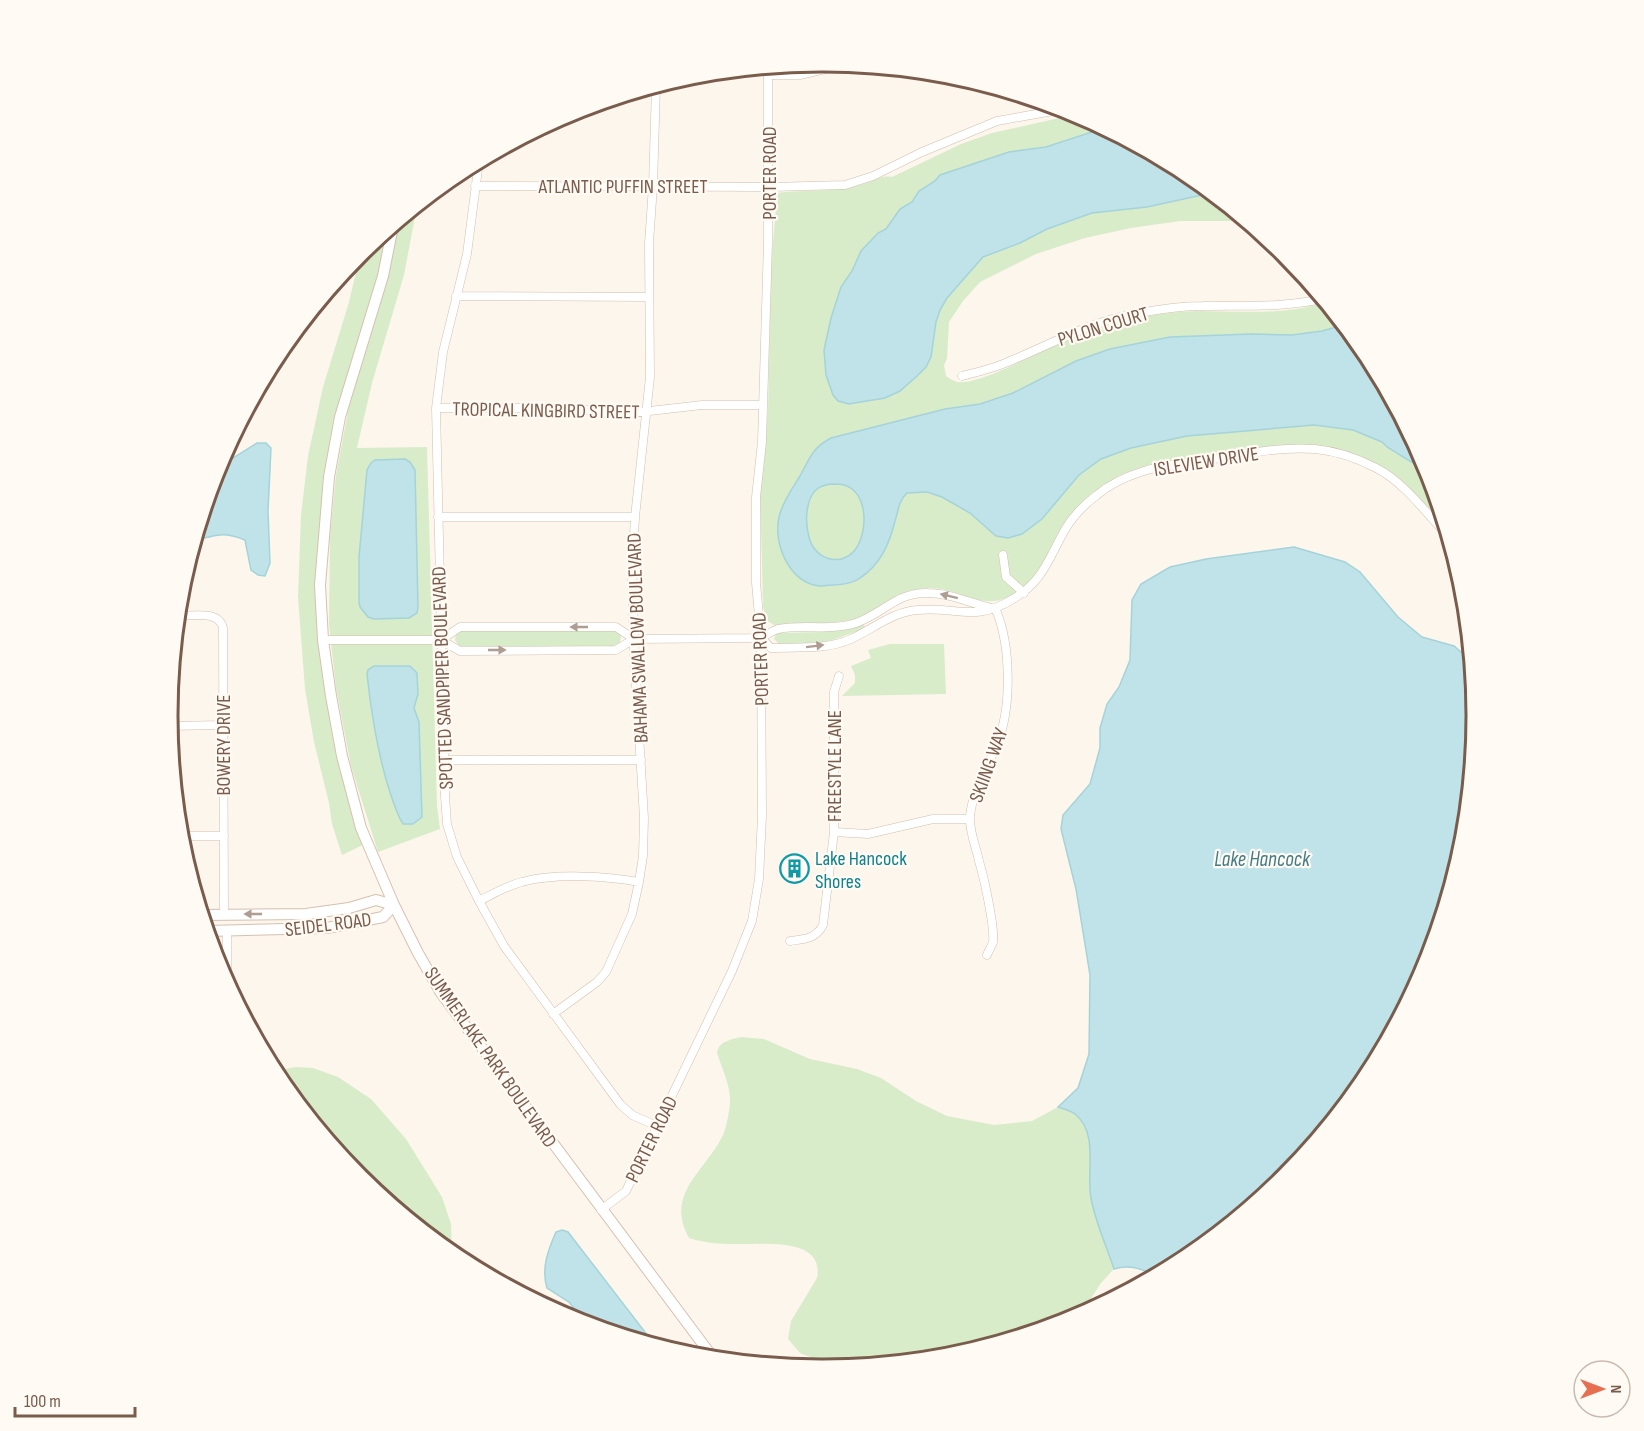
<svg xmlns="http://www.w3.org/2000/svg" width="1644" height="1431" viewBox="0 0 1644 1431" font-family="'Sofia Sans Condensed',sans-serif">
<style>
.green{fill:#d8ecc9}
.water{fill:#bfe3e8;stroke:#a5d3da;stroke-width:1.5;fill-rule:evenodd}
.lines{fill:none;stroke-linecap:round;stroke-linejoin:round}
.minor-casing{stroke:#d1beb0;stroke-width:9}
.secondary-casing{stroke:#d6c0b0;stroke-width:12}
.minor{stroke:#fff;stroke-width:8}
.secondary{stroke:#fff;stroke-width:10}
.oneway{fill:#af9d94}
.labels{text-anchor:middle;stroke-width:4.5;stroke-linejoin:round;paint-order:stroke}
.street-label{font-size:20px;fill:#7a5c4d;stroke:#fffaf3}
.culture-label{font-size:20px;fill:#0d838f;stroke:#fffaf3;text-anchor:start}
.water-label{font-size:21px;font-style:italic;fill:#437c86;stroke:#fffaf3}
.rim{fill:none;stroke:#7a5c4d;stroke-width:3}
</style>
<rect width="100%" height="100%" fill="#fdf6ec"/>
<path class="green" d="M1077,114l109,58 60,49h-66l-49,7 -46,10 -49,16 -56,28 -17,19 -14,21 -2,37 -3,6 2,11c4,3 7,5 12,6 20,3 74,-26 93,-36 15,-7 31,-13 47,-18 32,-10 66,-16 99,-17 42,0 88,5 128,-9l41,50 60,114 18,57c-43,-43 -79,-80 -145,-76 -36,4 -72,9 -108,14 -19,3 -40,3 -58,9 -19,7 -40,20 -53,35 -24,28 -31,67 -64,88 -32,21 -54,-5 -87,-5 -33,1 -42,19 -70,30 -13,5 -70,8 -85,7l-8,-5 -3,-14 -3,-116 8,-79 3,-143 6,-75c29,-4 61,0 89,-10 9,-3 15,-8 26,-6l69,-33 31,-11z
M417,206l-13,69 -32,108 -15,65 70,-1 10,359 3,23 -62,23 -27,-86 -15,-78 -7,-64 1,-87 6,-62 13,-69 44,-155 5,-30z
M393,226l-53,191 -20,168 11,111 36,147 -25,12 -10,-31 -3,-21 -15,-61 -9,-53 -7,-92 3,-82 7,-59 15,-69 26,-85 12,-51z
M863,624l2,3 -2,2 -36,13 -48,2 -5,-5 2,-5 4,-1 42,-1z
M614,629l7,7 -1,7 -7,3h-154l-4,-6 1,-7 4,-3z
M890,644h54l2,50 -104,2 13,-13v-8l-4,-9 20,-8 -3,-8z
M741,1037l23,2 46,20 47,10 24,9 35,23 31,15 47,9 38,-4 26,-14c5,2 12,3 17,6 24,20 11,59 16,85 4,23 15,47 23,71l-13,14 -15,23 -20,16 -117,35 -111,11 -38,-15 -12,-14 3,-18 26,-43c8,-42 -56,-33 -81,-34 -16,0 -32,-1 -47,-6 -25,-45 17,-67 34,-103 4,-9 6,-23 7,-32 1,-17 -8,-34 -13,-50 2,-12 13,-13 24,-16z
M296,1067l17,1 25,9 33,22 35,40 36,58 9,27 1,30 -93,-76 -81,-99 -4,-8z"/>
<path class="water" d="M1104,128l82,44 25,21 -64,14 -55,6 -45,16 -27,14 -37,14 -36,41 -7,12 -4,12 -5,35 -5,10 -9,9 -17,15 -15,7 -36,6 -11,-3 -5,-6 -7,-20 -2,-25 7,-32 10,-31 11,-16 9,-20 17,-18 8,-4 14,-20 12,-7 7,-11 16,-10 5,-6 69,-23 37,-5z
M1343,325l23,27 63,121 -42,-26 -5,-5 -29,-12 -39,-5 -127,11 -56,12 -30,11 -22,16 -37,44 -20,15 -14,4 -12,-2 -26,-23 -28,-16 -15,-5 -20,1c-9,9 -8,16 -12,28 -6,24 -15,44 -35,57 -7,5 -19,7 -27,7 -4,0 -10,1 -14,1 -30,-4 -46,-42 -40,-69 3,-14 13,-28 21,-41 10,-18 12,-28 31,-38l114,-29 35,-5 33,-11 63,-32 34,-12 60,-12 81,-3 41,1 30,-4zM830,484c4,0 10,0 14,1 25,7 24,48 11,65 -15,18 -41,9 -46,-13 -4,-14 -4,-38 8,-48 3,-3 9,-4 13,-5z
M257,443h9l5,5 -3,63 2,52 -5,13 -7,-1 -7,-5 -6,-30c-8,-3 -16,-6 -25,-5 -8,0 -16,5 -24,3l21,-70z
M405,459l5,3 5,8 3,137 -1,6 -8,5 -35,1 -6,-2 -8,-10 -1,-5v-45l8,-87 4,-7 4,-3z
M1294,547l51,15 15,10 38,45 24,20 32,9 7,6h9l6,64 -13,127 -37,123 -60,113 -82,99 -99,81 -30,16c-15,-6 -25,-11 -41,-6 -8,-24 -19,-48 -23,-71 -5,-26 8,-65 -16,-84 -5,-4 -12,-5 -17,-7l20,-19 11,-34 1,-79 -14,-86 -15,-60 2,-14 27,-31 10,-36v-20l7,-24 12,-17 11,-27 2,-60 9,-16 29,-17 36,-8z
M374,666h36l7,7 1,21 -4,14 5,14 3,95 -9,7h-10l-3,-5c-19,-43 -28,-99 -33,-145l1,-4z
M562,1230l6,2 87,113 -69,-21 -17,-22 -22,-14c-6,-19 1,-38 9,-56z"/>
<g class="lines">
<defs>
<path id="minor" d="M768,75h32l46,-11
M479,161l-12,93 -24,98 -7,56 9,388 2,28 10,33 22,44 25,45 116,158 12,11 25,11
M475,186l295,1 75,-2 28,-9 49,-24 75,-31 67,-12
M456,296l193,1
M962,376c16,-4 33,-8 48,-15 40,-16 77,-38 120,-46 24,-5 48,-9 73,-9 42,-1 77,2 119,-7
M436,408h137l50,6 79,-9h61
M438,517h197
M1003,555l3,22 18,16
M178,616c15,0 41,-6 45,12l1,287
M761,638l10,10c26,-1 56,2 80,-9 22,-10 41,-27 66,-29 39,-4 58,13 96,-11 31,-18 36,-42 53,-71 8,-13 19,-24 31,-33 12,-10 28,-18 44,-23 19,-7 41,-8 62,-11 36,-6 76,-15 112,-12 21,2 42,9 61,19 28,14 50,45 72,68
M323,640h118l19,11 156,-1 18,-11 127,-1c5,-3 11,-7 17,-9 25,-5 53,2 78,-6 28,-10 41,-31 72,-30 22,0 42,10 63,15
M441,640l19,-13h156l18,12
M169,726l54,-1
M444,760h197
M834,832l34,2 65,-15h37
M180,836h44
M479,901c14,-7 27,-15 43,-19 31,-9 85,-6 117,0
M227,931v53
M790,941c14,-2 26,-2 33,-16l11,-93v-140l5,-16
M987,955c2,-5 5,-9 6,-13 2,-15 -9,-64 -14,-81 -3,-15 -10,-29 -9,-45 3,-27 17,-47 27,-72 15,-36 14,-98 -1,-134
M553,1014l44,-32 9,-10 26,-58 7,-32 4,-26 1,-38 -10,-167 -2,-78 3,-56 15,-140 -1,-134 4,-57 3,-100
M601,1210l25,-19 106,-220 20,-50 7,-42 3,-63 -1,-178 -5,-55v-86l6,-55 6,-200v-175"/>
<path id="secondary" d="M393,226l-10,50 -43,141 -11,60 -9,108 3,55 8,56 11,60 19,72 33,77 24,48 23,40 273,366
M202,915l104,-1 43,-6 27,-8 18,5
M207,931l120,-3 56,-11 11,-12"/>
</defs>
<use href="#minor" class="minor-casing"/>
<use href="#secondary" class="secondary-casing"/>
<use href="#minor" class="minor"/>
<use href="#secondary" class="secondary"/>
</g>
<defs><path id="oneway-solid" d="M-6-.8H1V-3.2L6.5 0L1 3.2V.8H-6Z" transform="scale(1.5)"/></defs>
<g class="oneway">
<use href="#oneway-solid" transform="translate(949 596) rotate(-166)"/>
<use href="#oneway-solid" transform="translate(579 627) rotate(180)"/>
<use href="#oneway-solid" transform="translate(815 646) rotate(-7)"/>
<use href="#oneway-solid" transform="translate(497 650)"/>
<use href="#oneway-solid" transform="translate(253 914) rotate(180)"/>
</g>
<defs>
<symbol id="building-ring" viewBox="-11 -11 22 22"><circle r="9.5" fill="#fffaf3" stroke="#0f9aa8" stroke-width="1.5"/><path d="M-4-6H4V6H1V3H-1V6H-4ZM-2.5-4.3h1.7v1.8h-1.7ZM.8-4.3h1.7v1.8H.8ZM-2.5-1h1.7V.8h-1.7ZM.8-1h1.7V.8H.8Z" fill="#0f9aa8"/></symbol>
</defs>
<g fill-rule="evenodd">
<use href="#building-ring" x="778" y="852" width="33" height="33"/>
</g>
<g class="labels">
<g class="street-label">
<text transform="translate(769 173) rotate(-90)" y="7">PORTER ROAD</text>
<text x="623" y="193">ATLANTIC PUFFIN STREET</text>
<text transform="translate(1103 326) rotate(-17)" y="7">PYLON COURT</text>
<text transform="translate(546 410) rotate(1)" y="7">TROPICAL KINGBIRD STREET</text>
<text transform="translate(1206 461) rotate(-9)" y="7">ISLEVIEW DRIVE</text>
<text transform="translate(637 638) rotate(-92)" y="7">BAHAMA SWALLOW BOULEVARD</text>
<text transform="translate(760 659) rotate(-92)" y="7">PORTER ROAD</text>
<text transform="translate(442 678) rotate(-92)" y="7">SPOTTED SANDPIPER BOULEVARD</text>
<text transform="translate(223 745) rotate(-90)" y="7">BOWERY DRIVE</text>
<text transform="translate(988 765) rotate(-70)" y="7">SKIING WAY</text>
<text transform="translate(834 766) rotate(-90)" y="7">FREESTYLE LANE</text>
<text transform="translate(328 924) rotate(-7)" y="7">SEIDEL ROAD</text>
<text transform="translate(491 1057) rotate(55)" y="7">SUMMERLAKE PARK BOULEVARD</text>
<text transform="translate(651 1139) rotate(-64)" y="7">PORTER ROAD</text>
</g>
<g class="culture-label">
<text x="815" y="865">Lake Hancock<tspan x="815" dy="23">Shores</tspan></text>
</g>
<g class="water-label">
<text x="1262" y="866">Lake Hancock</text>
</g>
</g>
<path d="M0 0H1644V1431H0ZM821 72H823A643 643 0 0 1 1466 715V716A643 643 0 0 1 823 1359H821A643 643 0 0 1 178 716V715A643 643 0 0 1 821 72Z" fill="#fffaf3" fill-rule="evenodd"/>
<path class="rim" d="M821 72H823A643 643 0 0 1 1466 715V716A643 643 0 0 1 823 1359H821A643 643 0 0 1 178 716V715A643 643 0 0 1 821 72Z"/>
<g transform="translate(1602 1389) rotate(90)"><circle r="28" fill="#fffaf3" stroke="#cabbb1" stroke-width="1.5"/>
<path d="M0-4.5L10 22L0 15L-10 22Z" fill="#e76f51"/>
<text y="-9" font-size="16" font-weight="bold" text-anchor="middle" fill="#7a5c4d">N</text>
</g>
<path d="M15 1407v9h120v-9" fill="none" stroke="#7a5c4d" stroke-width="3"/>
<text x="24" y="1407" font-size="18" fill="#7a5c4d" stroke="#fffaf3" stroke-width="4.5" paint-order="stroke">100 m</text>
</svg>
